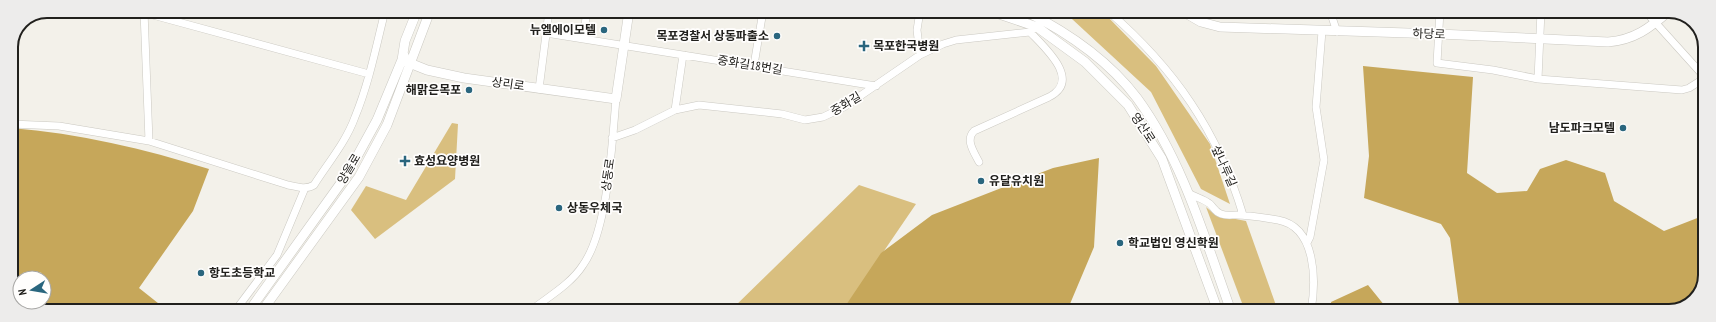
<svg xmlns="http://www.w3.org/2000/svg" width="1716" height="322" viewBox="0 0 1716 322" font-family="'PT Sans Narrow','Noto Sans KR',sans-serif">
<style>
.green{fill:#d9bf7f}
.forest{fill:#c6a75a}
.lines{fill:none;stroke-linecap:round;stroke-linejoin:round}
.minor-casing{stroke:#cbc9c2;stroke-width:8}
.tertiary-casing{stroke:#cbc9c2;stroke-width:10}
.minor{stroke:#fff;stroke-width:7}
.tertiary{stroke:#fff;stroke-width:9}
.poi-dot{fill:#2a667e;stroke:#fffefd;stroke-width:1.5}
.labels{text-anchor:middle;stroke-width:3.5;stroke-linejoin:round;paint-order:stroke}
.poi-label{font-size:12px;font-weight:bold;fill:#21201d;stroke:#fffefd;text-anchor:start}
.street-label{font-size:12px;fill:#21201d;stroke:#fffefd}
.rim{fill:none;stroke:#21201d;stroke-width:2}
</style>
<rect width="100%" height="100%" fill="#f3f1ea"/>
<path class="green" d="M1054,11h48l54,55 54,78 20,60 -29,-15 -50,-97 -79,-73z
M452,123l6,1 -3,55 -80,60 -24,-29 15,-24 40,14z
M859,185l57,19 -73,107h-113z
M1206,207l9,8 31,6 32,90h-33z"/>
<path class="forest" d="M1363,66l110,11 -6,96 30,20 30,-2 13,-22 26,-9 39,13 9,28 50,30 41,-16v65l-12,22 -23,9h-240l29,-6 -9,-67 -9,-14 -77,-26 5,-42z
M11,128c68,5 133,21 198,41l-16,42 -54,77 29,23h-126l-18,-9h20v-24h-24v20l-9,-18z
M1099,158l-5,89 -27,64h-225l39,-58 51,-38 121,-47z
M1368,285l21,26h-57l-1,-9z"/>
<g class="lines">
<defs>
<path id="minor" d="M138,11l231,63
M144,11l5,130
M920,11l-3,19 3,25
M1108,11c66,57 110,120 135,204
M1330,11l7,21
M1440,11l-3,52 56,7 45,9 144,11 7,-2 16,-10
M1645,11l55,61 3,7
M546,33l330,53
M583,38l4,-27
M754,65l9,-54
M1538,79l3,-68
M539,89l10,-78
M675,110l8,-55
M11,124l48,2 90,15 139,44c9,2 18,5 26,0 14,-22 32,-43 41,-68 14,-34 21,-70 30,-106
M612,138l23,-8 40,-20 24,-5 83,9 23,6 18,-3 21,-10 76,-52 23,-11 13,-4 74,-8 10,-8
M979,162c-5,-10 -14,-22 -5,-31l75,-34c33,-17 -4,-49 -19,-65
M1188,193c7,4 16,6 22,11 4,4 5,8 11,10 5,2 10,1 15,1 14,0 29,3 42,5 39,7 38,62 33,91
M1307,243l3,-6 14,-77 -8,-53 6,-76
M235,311l42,-56 28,-67
M530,311c18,-14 41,-27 53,-46 25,-35 29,-122 33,-166"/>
<path id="tertiary" d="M417,11l-12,30 -3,19 25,10 37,8 152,21 13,-88
M990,11l47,16 48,35 43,43 34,54 56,152
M1025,11c42,21 84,50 112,87 46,63 68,141 94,213
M1182,11l19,11 19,5 219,7 169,8c26,-2 42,-14 61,-31
M249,311l99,-138 29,-53 27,-65
M262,311l97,-134 28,-52 43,-114"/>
</defs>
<use href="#minor" class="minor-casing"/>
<use href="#tertiary" class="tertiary-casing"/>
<use href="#minor" class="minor"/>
<use href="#tertiary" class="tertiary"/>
</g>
<g class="poi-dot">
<circle cx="604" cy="30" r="4"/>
<circle cx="777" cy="36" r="4"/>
<path d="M862 40h4v4h4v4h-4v4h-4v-4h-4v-4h4z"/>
<circle cx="469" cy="90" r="4"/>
<circle cx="1623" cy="128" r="4"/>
<path d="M403 155h4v4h4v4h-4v4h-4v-4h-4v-4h4z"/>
<circle cx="981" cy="181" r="4"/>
<circle cx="559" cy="208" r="4"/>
<circle cx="1120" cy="243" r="4"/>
<circle cx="201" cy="273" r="4"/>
</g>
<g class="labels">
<g class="poi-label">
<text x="596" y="34" text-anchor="end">뉴엘에이모텔</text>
<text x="769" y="40" text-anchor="end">목포경찰서 상동파출소</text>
<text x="873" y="50">목포한국병원</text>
<text x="461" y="94" text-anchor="end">해맑은목포</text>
<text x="1615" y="132" text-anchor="end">남도파크모텔</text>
<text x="414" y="165">효성요양병원</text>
<text x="989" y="185">유달유치원</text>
<text x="567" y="212">상동우체국</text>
<text x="1128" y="247">학교법인 영신학원</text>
<text x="209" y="277">항도초등학교</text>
</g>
<g class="street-label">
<text transform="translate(1429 34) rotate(2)" y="4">하당로</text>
<text transform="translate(750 65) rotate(9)" y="4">중화길18번길</text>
<text transform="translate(508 84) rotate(8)" y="4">상리로</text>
<text transform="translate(846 104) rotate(-31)" y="4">중화길</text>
<text transform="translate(1143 128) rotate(57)" y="4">영산로</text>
<text transform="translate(1224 166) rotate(66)" y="4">섶나루길</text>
<text transform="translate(349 169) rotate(-59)" y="4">양을로</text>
<text transform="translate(608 175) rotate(-82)" y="4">상동로</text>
</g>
</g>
<path d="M0 0H1716V322H0ZM47 18H1669A29 29 0 0 1 1698 47V275A29 29 0 0 1 1669 304H47A29 29 0 0 1 18 275V47A29 29 0 0 1 47 18Z" fill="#edeceb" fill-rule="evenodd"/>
<path class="rim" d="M47 18H1669A29 29 0 0 1 1698 47V275A29 29 0 0 1 1669 304H47A29 29 0 0 1 18 275V47A29 29 0 0 1 47 18Z"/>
<g transform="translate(32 290) rotate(258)"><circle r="19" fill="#fffefd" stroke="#a6a5a3"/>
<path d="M0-3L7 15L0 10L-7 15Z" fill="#2a667e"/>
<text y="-6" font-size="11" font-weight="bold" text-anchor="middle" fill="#21201d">N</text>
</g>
</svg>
